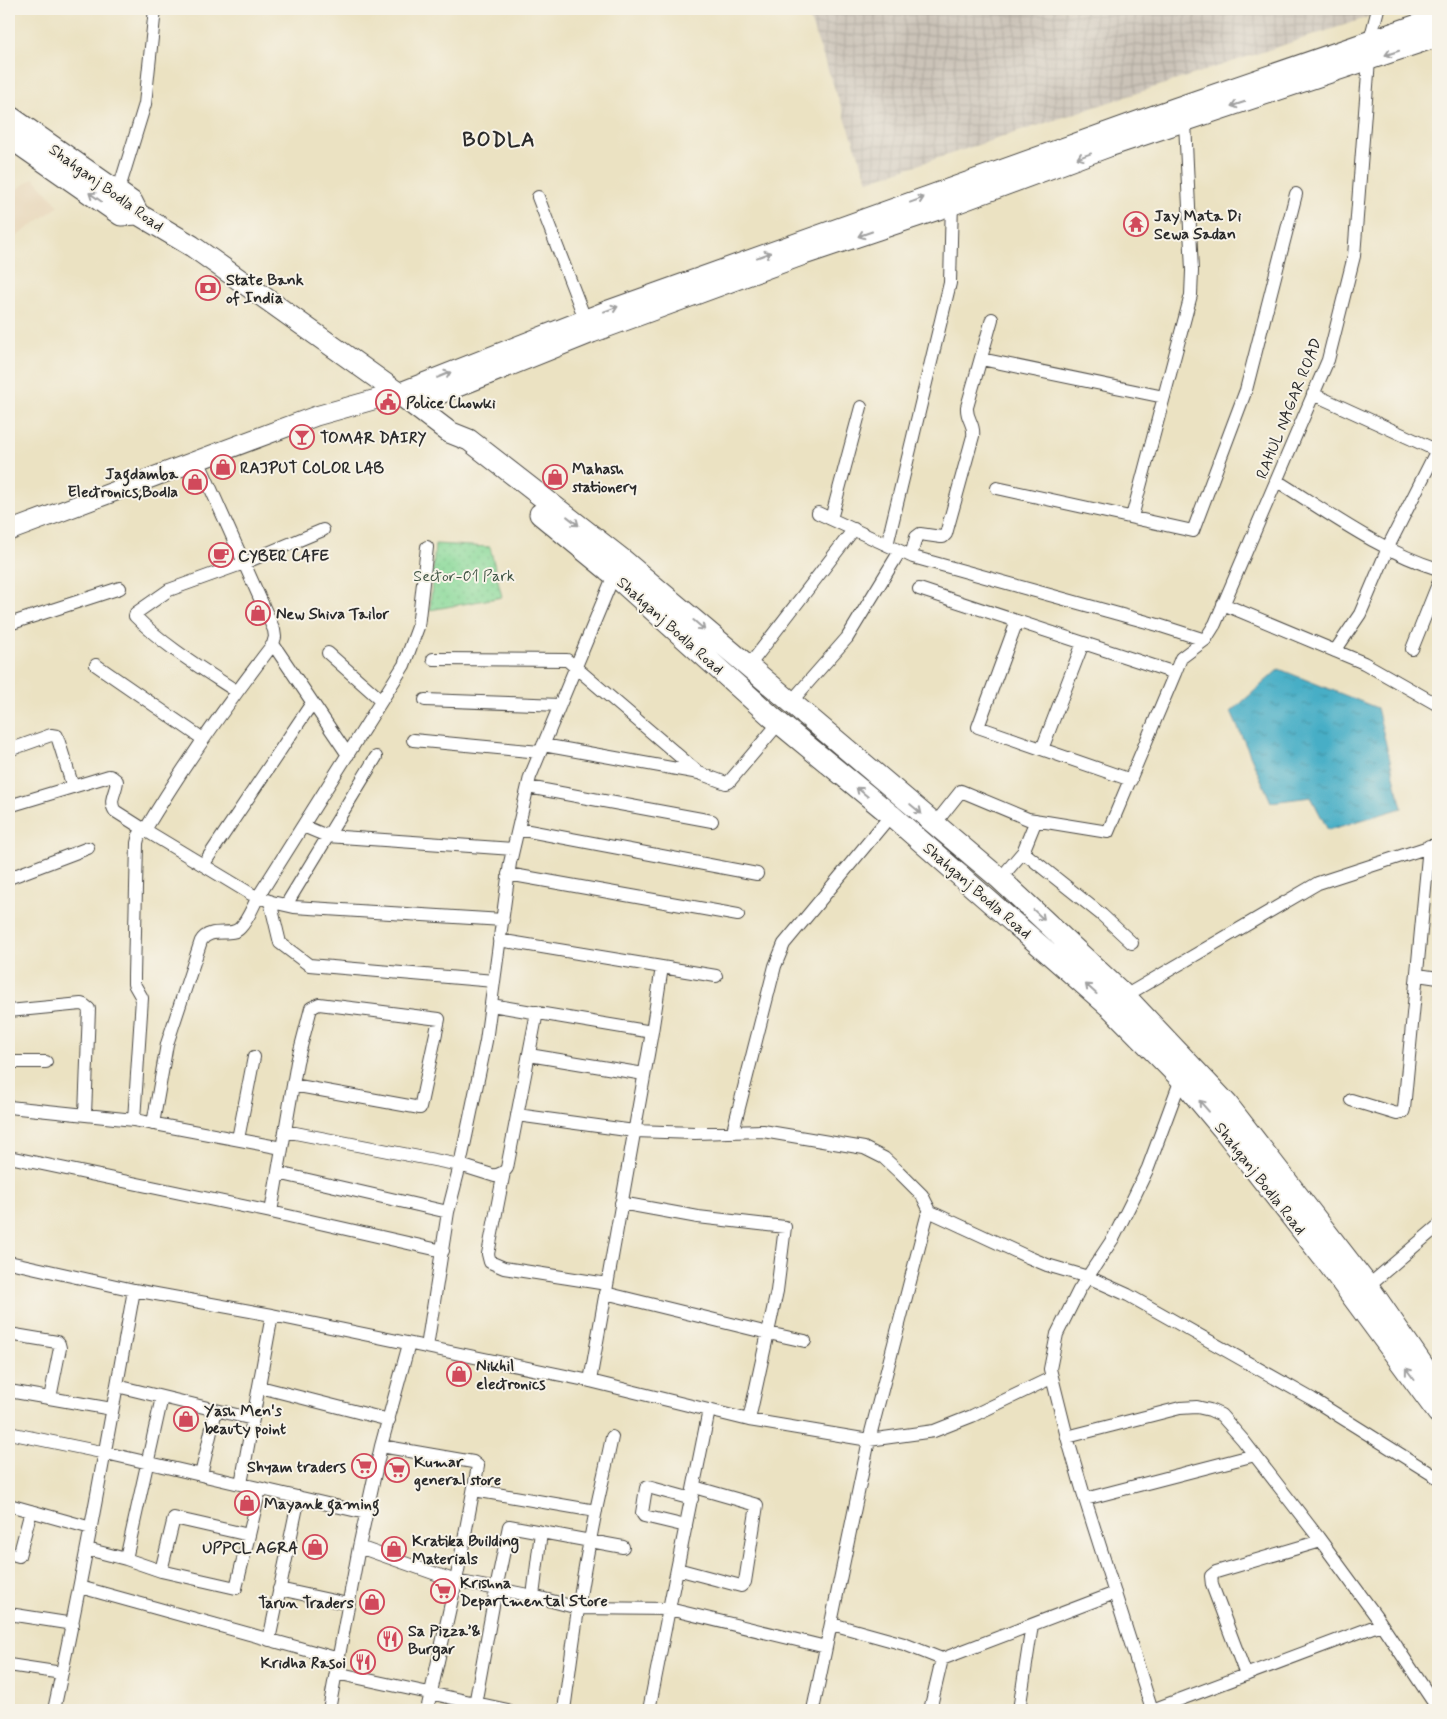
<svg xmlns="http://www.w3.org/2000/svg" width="1447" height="1719" viewBox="0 0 1447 1719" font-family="Mynerve,sans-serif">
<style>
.built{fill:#e7d5b7}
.industrial{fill:url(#industrial-grid)}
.park{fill:url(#park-dots);stroke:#5a8262}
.water{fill:url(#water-ripples);stroke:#396c78}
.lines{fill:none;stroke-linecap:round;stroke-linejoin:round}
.minor-casing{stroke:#484642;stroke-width:14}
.secondary-casing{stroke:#484642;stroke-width:21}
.primary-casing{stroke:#484642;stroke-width:23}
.minor{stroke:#fff;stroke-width:12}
.secondary{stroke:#fff;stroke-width:19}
.primary{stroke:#fff;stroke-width:21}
.oneway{stroke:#a0a0a0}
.labels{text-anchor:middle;stroke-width:4;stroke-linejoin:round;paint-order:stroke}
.street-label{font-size:16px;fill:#2b2b2b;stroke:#f7f3e8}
.poi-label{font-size:16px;font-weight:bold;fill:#2b2b2b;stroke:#f7f3e8;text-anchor:start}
.park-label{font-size:16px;fill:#425646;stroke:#f7f3e8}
.district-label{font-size:21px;font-weight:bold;letter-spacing:1px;fill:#2b2b2b;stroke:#f7f3e8}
</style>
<defs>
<pattern id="industrial-grid" width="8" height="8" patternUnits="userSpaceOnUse" patternTransform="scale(1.25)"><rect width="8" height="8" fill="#cbc3b8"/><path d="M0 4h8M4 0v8" fill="none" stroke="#aea89e"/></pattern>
<pattern id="park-dots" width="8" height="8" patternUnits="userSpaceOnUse" patternTransform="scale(1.25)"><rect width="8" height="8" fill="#89d999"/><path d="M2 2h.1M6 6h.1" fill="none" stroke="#76ba84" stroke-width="1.8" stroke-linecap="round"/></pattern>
<pattern id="water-ripples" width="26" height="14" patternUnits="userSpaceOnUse" patternTransform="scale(1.25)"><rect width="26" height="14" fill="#47aec6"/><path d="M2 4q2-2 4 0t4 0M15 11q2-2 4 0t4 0" fill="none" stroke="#3b8ea1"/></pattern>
</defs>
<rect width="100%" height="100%" fill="#f7f3e8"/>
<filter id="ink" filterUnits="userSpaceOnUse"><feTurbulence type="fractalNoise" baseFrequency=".02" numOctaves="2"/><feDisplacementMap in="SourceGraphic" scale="10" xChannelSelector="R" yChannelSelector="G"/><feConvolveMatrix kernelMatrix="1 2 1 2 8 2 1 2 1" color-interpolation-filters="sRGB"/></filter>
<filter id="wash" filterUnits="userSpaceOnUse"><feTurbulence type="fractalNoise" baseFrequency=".0096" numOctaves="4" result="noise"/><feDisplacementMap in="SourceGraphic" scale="20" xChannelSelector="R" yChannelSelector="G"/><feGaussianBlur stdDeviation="1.12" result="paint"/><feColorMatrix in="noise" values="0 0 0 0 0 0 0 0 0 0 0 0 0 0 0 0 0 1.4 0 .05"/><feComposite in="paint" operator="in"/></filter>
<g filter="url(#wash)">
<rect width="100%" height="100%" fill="#ebe2c2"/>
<path class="built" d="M34,178l25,28 -50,36v-48z"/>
<path class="industrial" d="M806,9h566l-3,8 -501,164z"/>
<path class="park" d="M435,544l55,3 12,50 -72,13z"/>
<path class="water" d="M1279,669l98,39 25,100 -74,22 -17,-33 -40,5 -40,-90z"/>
</g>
<g filter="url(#ink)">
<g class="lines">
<defs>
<path id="minor" d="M118,192l27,-88 10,-95
M538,197l47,122
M981,359l183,38
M1313,394l125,57
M198,460l76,170 1,7 -2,7c-46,60 -89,121 -128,186l106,64 21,8 22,5 209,13
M1277,481c52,32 103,70 161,88
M997,488l196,43 53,-141 50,-196
M818,513l95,44 245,68 47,15
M1132,517l59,-222 1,-24 -7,-149
M831,519l30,-112
M887,545l63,-262 2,-83
M911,556l5,-19 4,-3 21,3h2l3,-3 27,-98c2,-13 -7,-16 -6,-29l25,-88
M919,589l256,84 -67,159 -80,-13 -67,-28 -27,34
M1223,604l141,59 74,42
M1017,621l-39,106 153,53
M9,624l111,-36
M273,644l75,111
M1412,649l26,-65
M1335,651l25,-37 31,-73 46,-91
M328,653l53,47
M433,659l134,1 132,113
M96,665l107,74
M748,667l106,-138
M1175,673l6,-15 24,-18 10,-16 113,-264 26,-104 15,-196 1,-20 8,-31
M236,691c-35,-23 -72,-45 -101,-75l1,-3 33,-23 75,-27 79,-33
M425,700l135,5
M790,703l57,-65 53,-87
M413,740l127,12
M543,745l156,28 27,10 3,-1 50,-59
M1042,749l41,-106
M9,750l42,-15 6,1 16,51
M528,787l184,34
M9,806l100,-30 3,1 5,4c-1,12 -9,19 -2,30l30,19 -6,5 -2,8 -3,133v8l8,14 -8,122
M303,826l24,10 186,13
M518,829l239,45
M1023,852l79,63 30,28
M203,865l109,-162
M508,874l230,41
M9,878l79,-30
M1000,879l23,-27 13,-32
M270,901l10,42 29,22 185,16
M286,905l90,-148
M499,940l217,36
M1418,975l20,3
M1125,996l193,-113 120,-39
M491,1005l161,27 10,-65
M9,1011l72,-7 3,1 5,4 -4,106
M529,1055l115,19
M9,1062h37
M1351,1100l46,14 6,-2 1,-3 25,-263
M9,1107l125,13 148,28
M517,1115l117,16 61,2 68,-2 101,17 20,10 15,14 23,23 9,18
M153,1124l14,-80 34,-103c9,-15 30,-3 39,-13 8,-8 13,-22 18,-31l146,-232 14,-38 9,-80
M285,1131l175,34 35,11 9,-4 3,-4 30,-156
M733,1131l42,-165 9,-22 107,-129
M238,1139l16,-82
M9,1157l262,55 172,39
M504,1172l-16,82 2,8 14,6 103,16
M278,1173l170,39
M621,1203l77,14 87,10 -8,64 -28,129
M271,1212l26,-150 14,-54 8,-4 120,15 -19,89 -127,-23
M9,1262l125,28 138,25 318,66 159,39 120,20 65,-9 38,-15 79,-38
M1368,1286l70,-60
M605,1293l163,40 37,8
M9,1334l48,8 2,2 1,4 -10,50
M409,1344l-28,102 -22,101 97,34 77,15 45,12 91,1 -20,101
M427,1347l21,-135 12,-47 26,-124 24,-178 20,-86 86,-207
M590,1381l62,-349
M117,1386l136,33
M260,1387l129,33
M9,1391l103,18
M709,1410l-40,199 157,38
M9,1433l97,20 260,60
M1067,1437l113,-29 17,-1 13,3 11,5 22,25 75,97 58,79 58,87
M381,1446l92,16 5,4 -22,115 -29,129
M201,1475l15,-65
M241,1484l31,-169
M474,1490l122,21
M1085,1499l170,-44
M9,1505l82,23
M686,1526l-42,-10 -2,-3 4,-25 2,-1 44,12
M249,1535l-13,53 -75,-17 13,-53 75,17 11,-46
M87,1549l39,10 35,12
M9,1553l10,3 12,-45
M126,1559l36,-162
M677,1569l64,17 4,-4 12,-77 -63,-18
M80,1587l259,72
M279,1589l69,15
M533,1596l8,-64
M9,1614l64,10
M832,1624l72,20 38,15 173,-66
M269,1640l30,-143
M9,1665l53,8
M336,1673l172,37
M1246,1675l-34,-90 -1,-9 5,-4 105,-31
M54,1710c30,-139 55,-280 80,-420
M329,1710l30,-163
M474,1710l22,-121 13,-63 114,21
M564,1710c8,-56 14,-113 26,-169 6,-35 15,-69 22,-104
M813,1710l56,-270 58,-224 2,-3h4l95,44 19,8 41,12 40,18 184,104 126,79
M930,1710l12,-51
M1019,1710l13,-85
M1152,1710l-67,-211 -18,-62 -17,-68 7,-35 22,-44 35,-53 18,-36 16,-33 33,-89
M1152,1710l229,-86"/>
<path id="secondary" d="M413,405l179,-72 212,-78 149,-50 156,-58 329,-110
M9,531l307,-115 82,-23 208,-82 568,-203 264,-91"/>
<path id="primary" d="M9,116l123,86 6,12 54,32 206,147 51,39 20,8 154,120 377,319 125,117 102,108 141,182 70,101
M9,137l112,78 17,-1
M540,514l73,60 159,143 119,98 220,193 70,71 41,49 107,137 109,148"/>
</defs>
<use href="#minor" class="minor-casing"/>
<use href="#secondary" class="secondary-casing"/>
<use href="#primary" class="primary-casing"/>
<use href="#minor" class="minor"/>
<use href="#secondary" class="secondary"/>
<use href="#primary" class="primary"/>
</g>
<defs><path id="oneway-shaft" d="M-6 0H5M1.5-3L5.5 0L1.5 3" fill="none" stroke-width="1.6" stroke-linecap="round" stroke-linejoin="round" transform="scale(1.25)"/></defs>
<g class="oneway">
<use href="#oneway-shaft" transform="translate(1392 53) rotate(162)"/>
<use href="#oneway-shaft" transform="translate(1238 104) rotate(162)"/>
<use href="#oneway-shaft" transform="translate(1084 156) rotate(160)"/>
<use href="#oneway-shaft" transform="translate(95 197) rotate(-145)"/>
<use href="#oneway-shaft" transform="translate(917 200) rotate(-20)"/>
<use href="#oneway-shaft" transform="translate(865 234) rotate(161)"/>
<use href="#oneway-shaft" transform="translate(764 255) rotate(-20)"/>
<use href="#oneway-shaft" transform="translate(611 309) rotate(-20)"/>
<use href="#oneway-shaft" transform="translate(444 375) rotate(-22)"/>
<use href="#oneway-shaft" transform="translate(573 521) rotate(38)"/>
<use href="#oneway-shaft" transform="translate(699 625) rotate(41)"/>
<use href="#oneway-shaft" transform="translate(862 792) rotate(-141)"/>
<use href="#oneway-shaft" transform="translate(916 809) rotate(40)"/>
<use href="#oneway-shaft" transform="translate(1039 915) rotate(43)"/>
<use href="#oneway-shaft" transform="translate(1091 989) rotate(-138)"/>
<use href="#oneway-shaft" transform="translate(1204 1106) rotate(-131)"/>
<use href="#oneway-shaft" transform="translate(1410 1374) rotate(-127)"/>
</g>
</g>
<defs>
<symbol id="temple-ring" viewBox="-11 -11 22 22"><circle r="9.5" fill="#f7f3e8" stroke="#d1495b" stroke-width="1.5"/><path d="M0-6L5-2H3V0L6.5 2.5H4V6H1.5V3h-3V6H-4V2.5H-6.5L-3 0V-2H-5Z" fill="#d1495b"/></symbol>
<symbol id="bank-ring" viewBox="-11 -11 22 22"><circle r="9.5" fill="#f7f3e8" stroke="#d1495b" stroke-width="1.5"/><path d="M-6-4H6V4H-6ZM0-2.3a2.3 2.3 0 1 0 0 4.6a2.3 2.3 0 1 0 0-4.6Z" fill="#d1495b"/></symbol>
<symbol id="civic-ring" viewBox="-11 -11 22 22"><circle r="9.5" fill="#f7f3e8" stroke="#d1495b" stroke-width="1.5"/><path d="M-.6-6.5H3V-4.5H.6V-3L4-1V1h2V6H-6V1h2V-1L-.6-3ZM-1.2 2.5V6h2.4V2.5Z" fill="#d1495b"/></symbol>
<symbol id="bar-ring" viewBox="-11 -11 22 22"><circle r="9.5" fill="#f7f3e8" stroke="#d1495b" stroke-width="1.5"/><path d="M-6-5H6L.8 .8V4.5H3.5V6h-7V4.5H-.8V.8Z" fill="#d1495b"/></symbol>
<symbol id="shop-ring" viewBox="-11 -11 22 22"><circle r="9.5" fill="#f7f3e8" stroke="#d1495b" stroke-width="1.5"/><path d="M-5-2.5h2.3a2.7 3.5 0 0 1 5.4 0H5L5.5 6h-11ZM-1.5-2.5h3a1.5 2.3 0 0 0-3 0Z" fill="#d1495b"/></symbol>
<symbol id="cafe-ring" viewBox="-11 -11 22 22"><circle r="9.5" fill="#f7f3e8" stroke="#d1495b" stroke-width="1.5"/><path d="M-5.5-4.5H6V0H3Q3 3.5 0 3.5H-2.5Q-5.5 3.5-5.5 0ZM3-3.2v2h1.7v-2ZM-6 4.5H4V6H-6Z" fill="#d1495b"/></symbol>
<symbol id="supermarket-ring" viewBox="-11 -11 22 22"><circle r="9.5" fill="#f7f3e8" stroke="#d1495b" stroke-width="1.5"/><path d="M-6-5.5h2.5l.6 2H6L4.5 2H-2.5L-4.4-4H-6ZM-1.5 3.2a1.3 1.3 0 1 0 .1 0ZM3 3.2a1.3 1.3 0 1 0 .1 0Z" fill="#d1495b"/></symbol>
<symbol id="restaurant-ring" viewBox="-11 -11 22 22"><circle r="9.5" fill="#f7f3e8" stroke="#d1495b" stroke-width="1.5"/><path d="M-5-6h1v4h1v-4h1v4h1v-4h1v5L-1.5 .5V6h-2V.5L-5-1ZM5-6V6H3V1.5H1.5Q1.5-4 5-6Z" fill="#d1495b"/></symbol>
</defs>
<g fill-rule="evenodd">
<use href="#temple-ring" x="1122" y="210" width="28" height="28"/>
<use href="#bank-ring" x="194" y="274" width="28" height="28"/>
<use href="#civic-ring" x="374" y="388" width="28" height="28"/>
<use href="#bar-ring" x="288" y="423" width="28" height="28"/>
<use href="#shop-ring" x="209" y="453" width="28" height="28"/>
<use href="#shop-ring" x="541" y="463" width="28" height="28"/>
<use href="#shop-ring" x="181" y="468" width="28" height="28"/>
<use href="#cafe-ring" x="207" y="541" width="28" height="28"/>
<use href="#shop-ring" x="244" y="599" width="28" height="28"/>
<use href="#shop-ring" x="445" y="1360" width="28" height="28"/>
<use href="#shop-ring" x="172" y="1405" width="28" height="28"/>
<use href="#supermarket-ring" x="350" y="1452" width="28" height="28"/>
<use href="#supermarket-ring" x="383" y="1456" width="28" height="28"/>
<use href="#shop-ring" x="233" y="1489" width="28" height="28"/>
<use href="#shop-ring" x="301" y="1533" width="28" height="28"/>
<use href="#shop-ring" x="380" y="1535" width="28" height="28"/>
<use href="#supermarket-ring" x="429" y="1577" width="28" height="28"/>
<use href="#shop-ring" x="358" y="1588" width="28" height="28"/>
<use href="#restaurant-ring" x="376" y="1625" width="28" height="28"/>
<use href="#restaurant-ring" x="349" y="1648" width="28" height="28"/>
</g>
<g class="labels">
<g class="street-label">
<text transform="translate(107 187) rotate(36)" y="6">Shahganj Bodla Road</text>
<text transform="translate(1288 408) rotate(-68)" y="6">RAHUL NAGAR ROAD</text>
<text transform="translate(671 625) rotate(42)" y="6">Shahganj Bodla Road</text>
<text transform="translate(978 890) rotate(41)" y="6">Shahganj Bodla Road</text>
<text transform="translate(1261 1178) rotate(52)" y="6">Shahganj Bodla Road</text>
</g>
<g class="poi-label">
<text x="1154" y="221">Jay Mata Di<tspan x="1154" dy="18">Sewa Sadan</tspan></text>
<text x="226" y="285">State Bank<tspan x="226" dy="18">of India</tspan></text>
<text x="406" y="408">Police Chowki</text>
<text x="320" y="443">TOMAR DAIRY</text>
<text x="240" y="473">RAJPUT COLOR LAB</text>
<text x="572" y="474">Mahash<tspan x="572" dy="18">stationery</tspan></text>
<text x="178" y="479" text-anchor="end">Jagdamba<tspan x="178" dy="18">Electronics,Bodla</tspan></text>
<text x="238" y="561">CYBER CAFE</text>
<text x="276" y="619">New Shiva Tailor</text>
<text x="476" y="1371">Nikhil<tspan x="476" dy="18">electronics</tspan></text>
<text x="204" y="1416">Yash Men's<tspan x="204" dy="18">beauty point</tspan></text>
<text x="414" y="1467">Kumar<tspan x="414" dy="18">general store</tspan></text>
<text x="346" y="1472" text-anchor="end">Shyam traders</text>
<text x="264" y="1509">Mayank gaming</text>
<text x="412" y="1546">Kratika Building<tspan x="412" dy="18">Materials</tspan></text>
<text x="298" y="1553" text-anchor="end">UPPCL AGRA</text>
<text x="460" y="1588">Krishna<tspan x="460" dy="18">Departmental Store</tspan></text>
<text x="354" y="1608" text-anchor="end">Tarun Traders</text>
<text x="408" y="1636">Sa Pizza’&amp;<tspan x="408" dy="18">Burgar</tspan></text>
<text x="346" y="1668" text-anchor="end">Kridha Rasoi</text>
</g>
<g class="park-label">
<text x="464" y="581">Sector-01 Park</text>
</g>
<g class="district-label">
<text x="499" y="146">BODLA</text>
</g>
</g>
<rect width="1447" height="1719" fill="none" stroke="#f7f3e8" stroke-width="30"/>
</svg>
